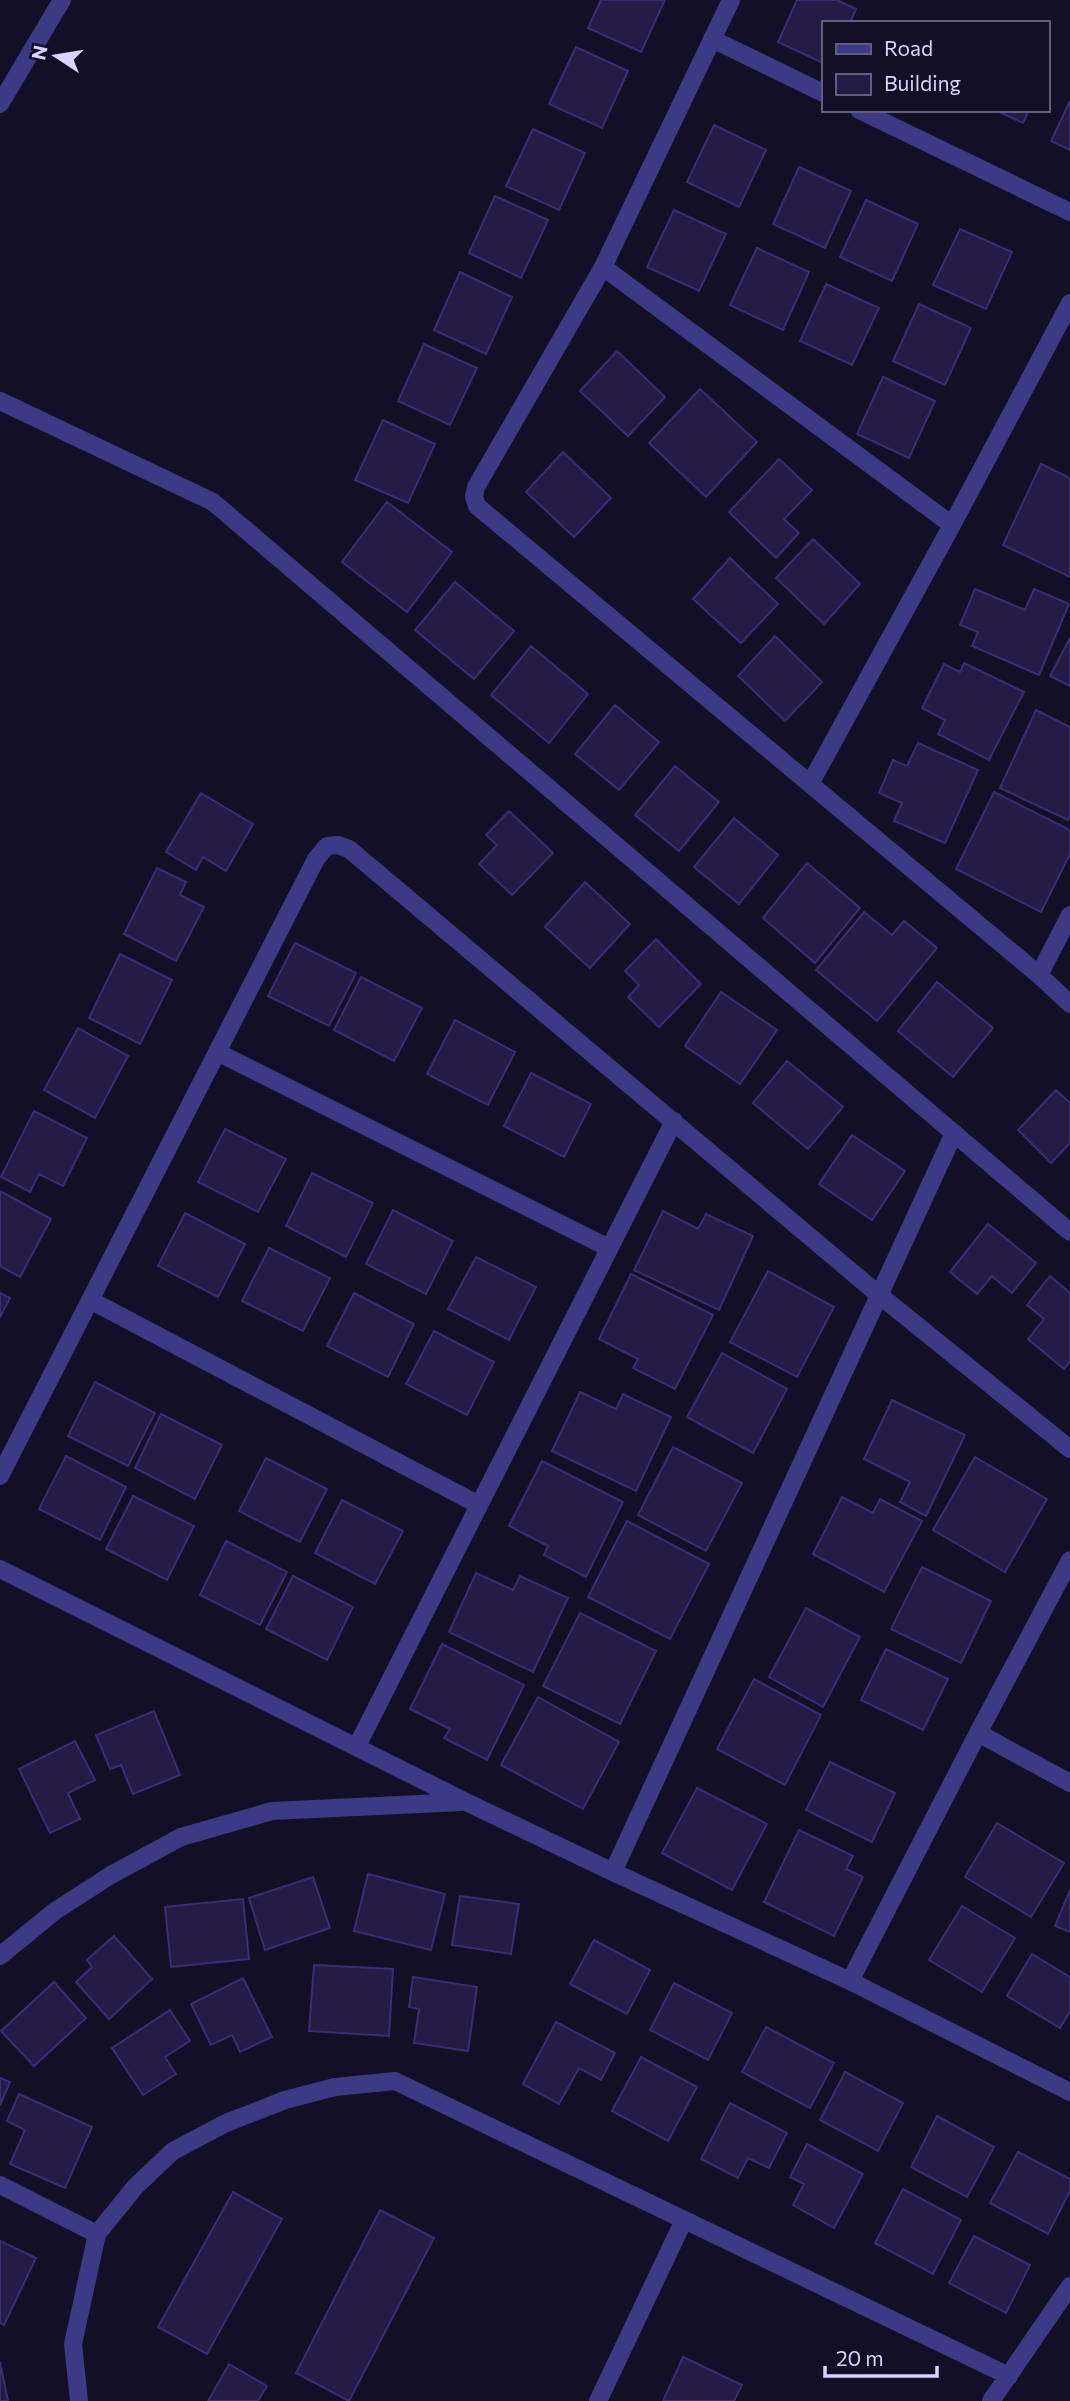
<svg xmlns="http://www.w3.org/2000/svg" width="1070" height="2401" viewBox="0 0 1070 2401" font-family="Commissioner,sans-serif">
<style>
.building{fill:#241b47;stroke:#3b2d73;stroke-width:2}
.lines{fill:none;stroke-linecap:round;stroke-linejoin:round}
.minor{stroke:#3d3a85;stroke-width:18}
</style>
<rect width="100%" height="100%" fill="#130f26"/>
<path class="building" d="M601,0h64l-24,52 -53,-24z
M797,0h40l19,9 -6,14h-27v40l-45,-21z
M576,47l52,24 -26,57 -53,-24z
M1070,101v49l-19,-9z
M995,110h34l-6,13z
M714,125l52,25 -27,57 -52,-25z
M533,129l52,24 -26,57 -53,-24z
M799,167l52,24 -26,57 -52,-24z
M495,196l53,24 -27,58 -52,-25z
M866,200l52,24 -26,57 -52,-24z
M674,210l52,24 -27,57 -52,-24z
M960,229l52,23 -26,57 -53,-24z
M757,248l52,24 -26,58 -53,-25z
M460,272l52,25 -26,57 -52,-24z
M826,284l53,24 -27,57 -52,-24z
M919,304l52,24 -26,57 -52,-24z
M424,344l53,24 -27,57 -52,-24z
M617,351l48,46 -37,39 -48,-45z
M883,377l52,24 -26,57 -52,-24z
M700,389l57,53 -51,55 -57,-54z
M383,420l52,24 -27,59 -53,-23z
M563,452l48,46 -37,39 -48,-45z
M779,459l33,31 -28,29 15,14 -23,25 -47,-46z
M1041,464l29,14v99l-67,-32z
M387,502l65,50 -45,60 -65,-50z
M813,539l47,45 -36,40 -48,-46z
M730,558l48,46 -37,39 -48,-44z
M455,582l59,49 -40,48 -59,-49z
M975,589l50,21 9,-21 35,15 -30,71 -67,-29 6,-14 -18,-7z
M775,636l47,46 -37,39 -47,-45z
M1070,638v48l-20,-10z
M531,646l57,48 -39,49 -58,-48z
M964,663l60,29 -35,68 -51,-26 7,-14 -23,-12 22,-44 16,8z
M615,705l44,37 -40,48 -44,-36z
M1036,710l34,17v88l-2,5 -68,-32z
M918,743l60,27 -33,73 -51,-22 8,-18 -23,-10 14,-33 14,6z
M675,766l44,36 -40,49 -44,-36z
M994,792l76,38v24l-29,58 -85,-43z
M201,793l52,31 -27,47 -23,-14 -7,13 -30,-18z
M509,811l44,42 -41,42 -33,-31 18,-19 -11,-10z
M734,818l44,37 -39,49 -45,-37z
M807,863l53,45 -45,55 -52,-45z
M157,868l29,14 -6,13 24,12 -28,54 -52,-27z
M585,882l45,42 -40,44 -45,-41z
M864,912l28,23 12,-14 33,27 -60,73 -61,-51z
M656,939l45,45 -42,43 -31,-30 11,-12 -14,-14z
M295,943l61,30 -27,53 -61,-30z
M120,954l52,26 -32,64 -51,-26z
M361,977l61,31 -28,53 -60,-31z
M937,982l56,46 -40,49 -55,-46z
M721,992l56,38 -37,54 -55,-38z
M455,1020l60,32 -27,53 -61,-31z
M78,1028l50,28 -33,62 -51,-28z
M787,1061l56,46 -35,42 -55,-46z
M531,1073l60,31 -27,53 -60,-31z
M1056,1090l14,13v40l-19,20 -33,-33z
M34,1111l53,27 -24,48 -24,-12 -9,18 -29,-15z
M225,1129l61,30 -28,53 -60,-30z
M852,1135l53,36 -33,49 -53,-36z
M312,1173l61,30 -27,54 -60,-31z
M0,1191l51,28 -31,58 -20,-11z
M393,1210l60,31 -27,53 -60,-30z
M663,1211l35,18 8,-15 47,22 -34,74 -85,-40z
M185,1213l60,31 -27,53 -60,-31z
M988,1224l48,39 -24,30 -20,-17 -15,18 -27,-22z
M269,1248l61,30 -27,53 -61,-30z
M476,1257l60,30 -27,53 -61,-31z
M768,1271l66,36 -37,70 -67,-35z
M631,1274l82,41 -38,74 -42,-21 5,-9 -39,-20z
M1050,1276l20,17v68l-6,8 -36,-30 16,-20 -17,-14z
M0,1293l10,5 -10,19z
M354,1293l60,31 -26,53 -61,-31z
M434,1331l60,31 -27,53 -61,-31z
M722,1353l65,36 -34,64 -66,-36z
M95,1382l60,31 -27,53 -60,-30z
M580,1392l36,17 7,-15 48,23 -35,74 -84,-40z
M892,1400l73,35 -39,81 -26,-14 10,-20 -46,-23z
M161,1414l61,31 -27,54 -60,-31z
M673,1447l69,36 -36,68 -68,-36z
M66,1456l60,31 -26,53 -61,-31z
M975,1457l72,42 -42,73 -72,-42z
M266,1458l61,31 -27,53 -61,-31z
M542,1461l81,41 -37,75 -42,-22 4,-9 -39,-20z
M133,1496l61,30 -27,54 -61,-31z
M842,1497l31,16 7,-14 42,22 -38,71 -71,-38z
M342,1500l61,31 -28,53 -60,-31z
M627,1521l82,43 -39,75 -82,-42z
M226,1541l61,31 -27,53 -60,-30z
M922,1567l69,34 -30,62 -70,-34z
M476,1573l37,17 7,-14 48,22 -35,74 -84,-40z
M293,1576l60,31 -26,53 -61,-31z
M806,1608l54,29 -37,70 -54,-30z
M580,1613l76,38 -36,73 -77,-38z
M442,1644l82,41 -37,75 -43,-22 6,-9 -40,-20z
M886,1649l62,30 -25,51 -62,-30z
M754,1679l67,36 -36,70 -68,-36z
M538,1697l81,45 -36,67 -82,-44z
M154,1711l26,64 -47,19 -12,-29 -11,4 -14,-34z
M75,1741l20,39 -27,13 12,26 -30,14 -31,-64z
M830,1762l65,31 -23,49 -66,-32z
M697,1788l70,36 -35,66 -70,-37z
M997,1823l67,40 -33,54 -66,-40z
M799,1830l54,26 -7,13 17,8 -29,59 -70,-34z
M368,1874l77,20 -14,56 -77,-19z
M313,1877l17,51 -65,22 -16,-52z
M1070,1890v42l-15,-6z
M460,1896l59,8 -8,50 -59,-9z
M243,1899l6,60 -78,8 -6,-60z
M962,1906l53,32 -33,54 -53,-32z
M114,1936l38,43 -43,40 -33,-37 16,-15 -5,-7z
M594,1940l56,30 -23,44 -57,-30z
M1032,1954l38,23v34l-10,17 -53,-32z
M314,1965l79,4 -4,67 -80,-5z
M413,1977l64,10 -9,64 -54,-8 5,-34 -10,-2z
M243,1978l29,59 -32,15 -8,-17 -21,10 -20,-41z
M54,1982l32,36 -52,48 -33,-35z
M674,1983l58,30 -24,47 -58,-30z
M170,2010l20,31 -25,16 11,17 -33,21 -31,-47z
M556,2022l59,31 -14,27 -22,-12 -20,36 -36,-20z
M766,2027l68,36 -24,45 -68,-36z
M641,2057l56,30 -29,54 -56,-30z
M845,2072l58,31 -25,48 -58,-31z
M0,2078l10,4 -10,23z
M19,2094l73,33 -27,61 -55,-24 15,-34 -18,-9z
M730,2103l57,30 -18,35 -21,-10 -10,20 -37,-19z
M937,2116l57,31 -27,50 -56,-30z
M807,2144l56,30 -29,54 -41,-23 11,-21 -14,-7z
M1018,2152l52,27v12l-22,43 -58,-31z
M903,2189l58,31 -28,54 -58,-31z
M233,2192l49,27 -75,135 -49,-27z
M380,2210l54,28 -85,163 -53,-28z
M974,2236l56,29 -24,48 -57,-30z
M0,2241l36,17 -32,67 -4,-2z
M683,2357l59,28 -8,16h-71z
M0,2362l8,39h-8z
M229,2364l38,22 -9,15h-50z"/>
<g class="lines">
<path class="minor" d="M731,0l-128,267 -127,220 -2,10 3,9 562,469 31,29
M712,39l111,54
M0,104l62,-104
M859,110l211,102
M603,267l349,258
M0,401l213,101 857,730
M810,784l142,-259 118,-222
M1039,975l31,-60
M217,1052l392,196
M90,1300l389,205
M0,1476l316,-617 11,-13 11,-1 11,4 529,445 192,155
M0,1569l466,233 147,70 237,109 220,111
M978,1733l92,50
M357,1746l317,-625
M613,1872l341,-739
M0,1956l55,-45 56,-36 70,-38 91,-26 190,-9
M850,1981l128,-248 92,-173
M0,2185l97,49
M79,2401l-6,-57 24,-110 38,-47 38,-36 53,-28 59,-23 50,-13 60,-6 614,295
M598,2401l86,-181
M991,2401l79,-115"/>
</g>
<rect x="822" y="21" width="228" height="91" fill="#130f26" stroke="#625e7d" stroke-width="2"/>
<rect x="836" y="44" width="35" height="10" fill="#3d3a85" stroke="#625e7d" stroke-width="2"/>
<text x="884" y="56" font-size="21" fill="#d9d4ff">Road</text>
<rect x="836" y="74" width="35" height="21" fill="#241b47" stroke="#625e7d" stroke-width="2"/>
<text x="884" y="91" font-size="21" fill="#d9d4ff">Building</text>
<g transform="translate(56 56) rotate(282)" stroke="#130f26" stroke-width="5" paint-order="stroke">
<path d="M0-5L12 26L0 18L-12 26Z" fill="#d9d4ff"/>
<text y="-10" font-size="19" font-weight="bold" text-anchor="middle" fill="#d9d4ff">N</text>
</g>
<path d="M825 2366v10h112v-10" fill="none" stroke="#d9d4ff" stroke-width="3.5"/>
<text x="836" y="2366" font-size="21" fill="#d9d4ff" stroke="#130f26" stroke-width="5" paint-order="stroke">20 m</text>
</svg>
